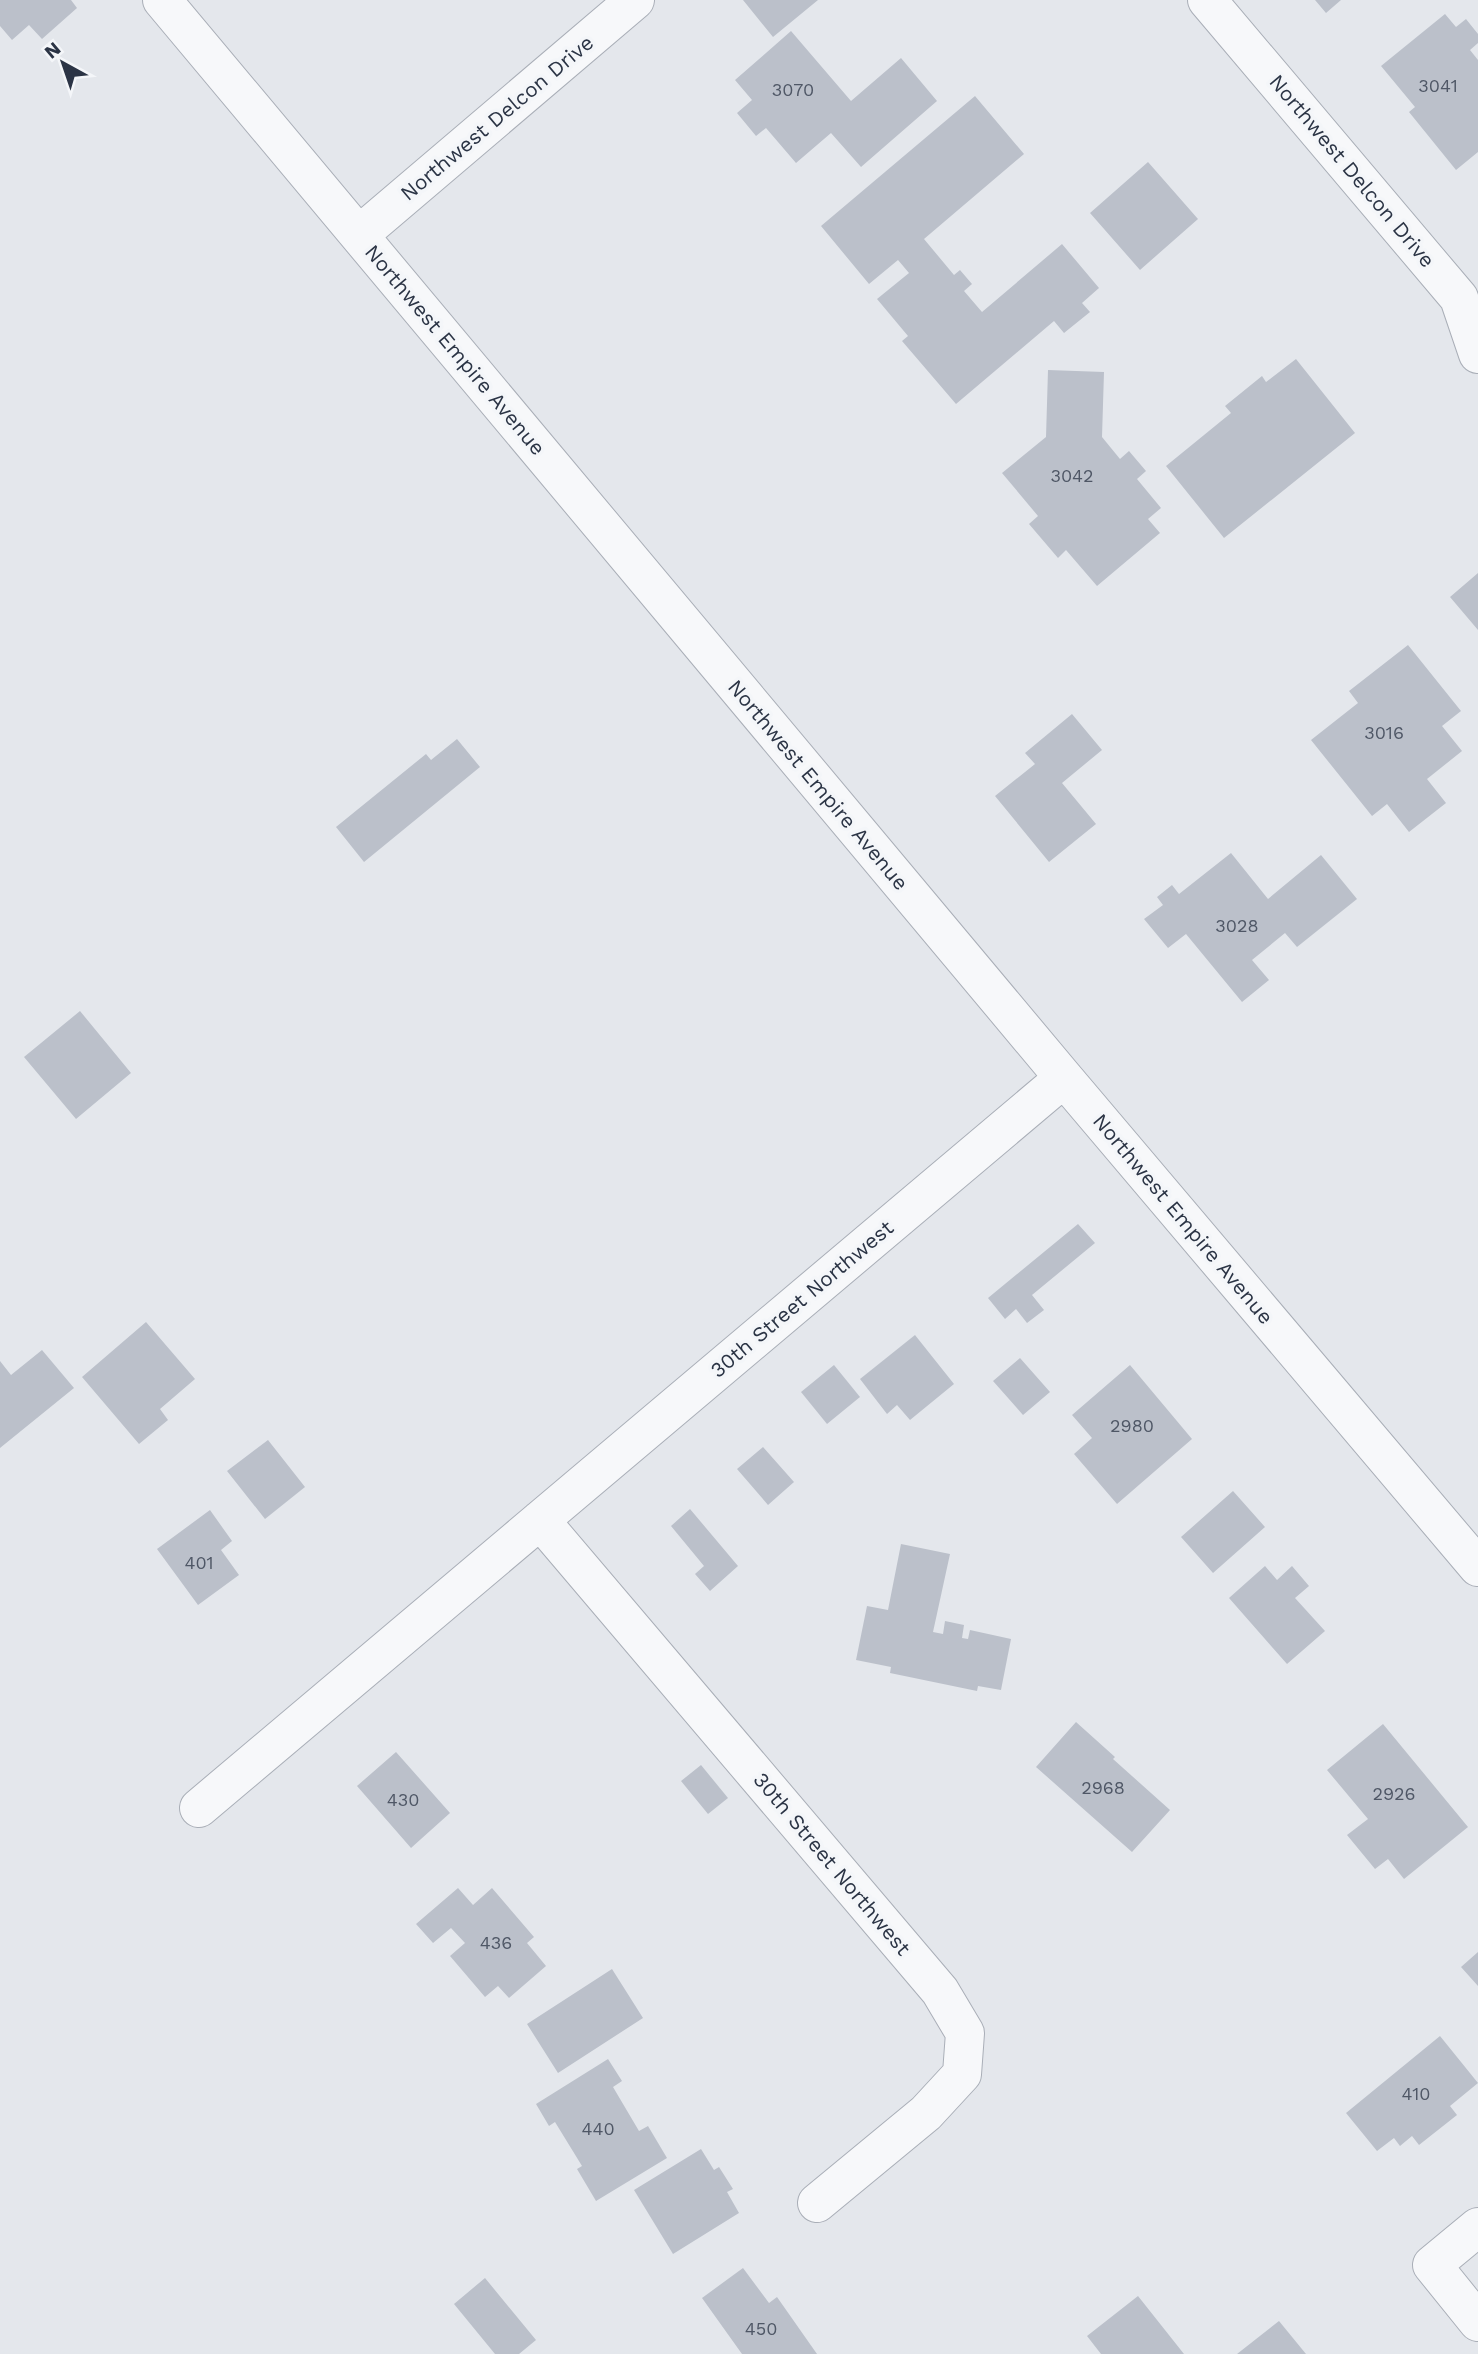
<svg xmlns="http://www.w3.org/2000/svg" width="1478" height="2354" viewBox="0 0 1478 2354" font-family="'Work Sans',sans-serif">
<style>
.building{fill:#bbc0ca}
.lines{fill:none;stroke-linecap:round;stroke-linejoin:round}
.minor-casing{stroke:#a9aeb7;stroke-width:40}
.minor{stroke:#f7f8fa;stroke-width:38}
.labels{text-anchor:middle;stroke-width:7;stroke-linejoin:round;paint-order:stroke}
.number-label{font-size:18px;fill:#4f5766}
.street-label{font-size:21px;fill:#2b3445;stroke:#f4f6f9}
</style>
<rect width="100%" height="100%" fill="#e4e7ec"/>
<path class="building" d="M0,0h71l6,8 -35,31 -13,-14 -17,15 -12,-14z
M743,0h75l-45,37z
M1315,0h26l-15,13z
M1445,14l11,13 10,-8 12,15v9l-8,7 8,10v92l-22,18 -47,-58 6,-5 -34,-41z
M791,31l60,70 50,-43 36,43 -76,66 -30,-34 -35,30 -30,-35 -10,8 -19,-23 15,-13 -17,-20z
M975,96l49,58 -100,85 30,36 6,-5 12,14 -8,7 18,21 80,-68 37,44 -17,15 8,9 -26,21 -10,-12 -98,83 -54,-63 6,-5 -31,-37 32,-26 -11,-13 -29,24 -48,-58z
M1148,162l50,57 -58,51 -50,-57z
M1296,359l59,74 -131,105 -58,-72 65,-53 -6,-7 37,-30 4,6z
M1048,370l56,2 -2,65 18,22 9,-8 17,20 -9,8 24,29 -13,11 12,14 -63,53 -31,-36 -8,8 -29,-34 9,-8 -36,-43 44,-36z
M1478,573v57l-28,-33z
M1408,645l53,66 -19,15 20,25 -35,28 19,24 -37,29 -22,-28 -15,12 -61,-76 47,-37 -9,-12z
M1072,714l30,36 -40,33 34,41 -47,38 -54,-66 40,-32 -10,-11z
M457,739l23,28 -116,95 -28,-35 90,-73 5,6z
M1231,853l37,46 53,-44 36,44 -60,48 -12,-14 -33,27 17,20 -27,22 -56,-68 -18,14 -24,-29 19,-14 -6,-8 15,-12 7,9z
M80,1011l51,62 -55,46 -52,-62z
M1078,1224l17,19 -63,52 12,15 -17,13 -11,-14 -11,10 -17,-21z
M146,1322l49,57 -35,30 8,11 -29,24 -57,-67z
M915,1335l39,49 -44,36 -13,-15 -10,9 -27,-35z
M42,1350l32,38 -74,60v-87l11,14z
M1020,1358l30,34 -27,23 -30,-34z
M834,1365l26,32 -33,27 -26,-32z
M1130,1365l62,74 -75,65 -43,-50 18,-16 -20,-23z
M268,1440l37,47 -40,32 -38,-48z
M763,1447l31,35 -26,23 -31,-36z
M1233,1491l32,36 -52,46 -32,-36z
M690,1509l48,57 -28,25 -15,-17 9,-8 -33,-40z
M210,1510l22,31 -11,9 18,25 -41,30 -41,-56z
M901,1544l49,10 -17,78 10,2 2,-13 19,4 -2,13 6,1 2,-9 41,9 -10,51 -23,-4 -1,5 -87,-18 1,-6 -35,-7 11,-54 21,4z
M1265,1566l12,14 15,-14 17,20 -14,12 30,33 -38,33 -58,-66z
M1076,1722l39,35 -2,2 57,51 -38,42 -96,-85z
M1383,1724l85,103 -64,52 -16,-20 -13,10 -28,-34 21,-16 -41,-49z
M396,1752l54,61 -39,35 -54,-62z
M701,1765l27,33 -20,16 -27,-33z
M458,1888l15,17 19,-17 42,49 -7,6 19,23 -37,32 -11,-12 -13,11 -35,-41 15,-13 -14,-15 -18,15 -17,-19z
M1478,1952v34l-17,-19z
M612,1969l31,49 -85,55 -31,-49z
M1440,2036l38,47 -28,23 7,9 -38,30 -7,-9 -12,10 -6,-8 -17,13 -31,-38z
M608,2059l14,22 -9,6 26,44 9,-5 19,32 -71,43 -19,-32 5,-3 -27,-44 -6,4 -13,-22z
M701,2149l13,21 5,-3 14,22 -6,3 12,21 -66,41 -39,-64z
M743,2268l26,35 8,-6 40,57h-75l-40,-56z
M485,2278l51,62 -17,14h-24l-41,-50z
M1138,2296l46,58h-83l-14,-18z
M1279,2321l27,33h-69z"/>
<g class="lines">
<defs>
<path id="minor" d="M162,0l902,1078 414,489
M1207,0l252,298 19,56
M359,235l276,-235
M540,1520l400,471 25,42 -3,41 -36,39 -109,90
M199,1808l865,-730
M1478,2227l-46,38 46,57"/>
</defs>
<use href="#minor" class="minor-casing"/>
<use href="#minor" class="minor"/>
</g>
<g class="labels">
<g class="number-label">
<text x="1438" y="92">3041</text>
<text x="793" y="96">3070</text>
<text x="1072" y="482">3042</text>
<text x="1384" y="739">3016</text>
<text x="1237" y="932">3028</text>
<text x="1132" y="1432">2980</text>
<text x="199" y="1569">401</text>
<text x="1103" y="1794">2968</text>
<text x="1394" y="1800">2926</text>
<text x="403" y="1806">430</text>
<text x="496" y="1949">436</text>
<text x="1416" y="2100">410</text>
<text x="598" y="2135">440</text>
<text x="761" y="2335">450</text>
</g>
<g class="street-label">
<text transform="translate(497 118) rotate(-40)" y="7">Northwest Delcon Drive</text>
<text transform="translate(1352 171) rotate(50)" y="7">Northwest Delcon Drive</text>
<text transform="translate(455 350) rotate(50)" y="7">Northwest Empire Avenue</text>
<text transform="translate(818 785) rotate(50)" y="7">Northwest Empire Avenue</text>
<text transform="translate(1183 1219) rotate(50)" y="7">Northwest Empire Avenue</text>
<text transform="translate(802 1299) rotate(-40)" y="7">30th Street Northwest</text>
<text transform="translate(832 1864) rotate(50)" y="7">30th Street Northwest</text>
</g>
</g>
<g transform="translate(63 63) rotate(320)" stroke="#f4f6f9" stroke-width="5" paint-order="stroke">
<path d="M0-5L12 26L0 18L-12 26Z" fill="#2b3445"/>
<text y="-10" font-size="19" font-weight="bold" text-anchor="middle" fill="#2b3445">N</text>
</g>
</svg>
